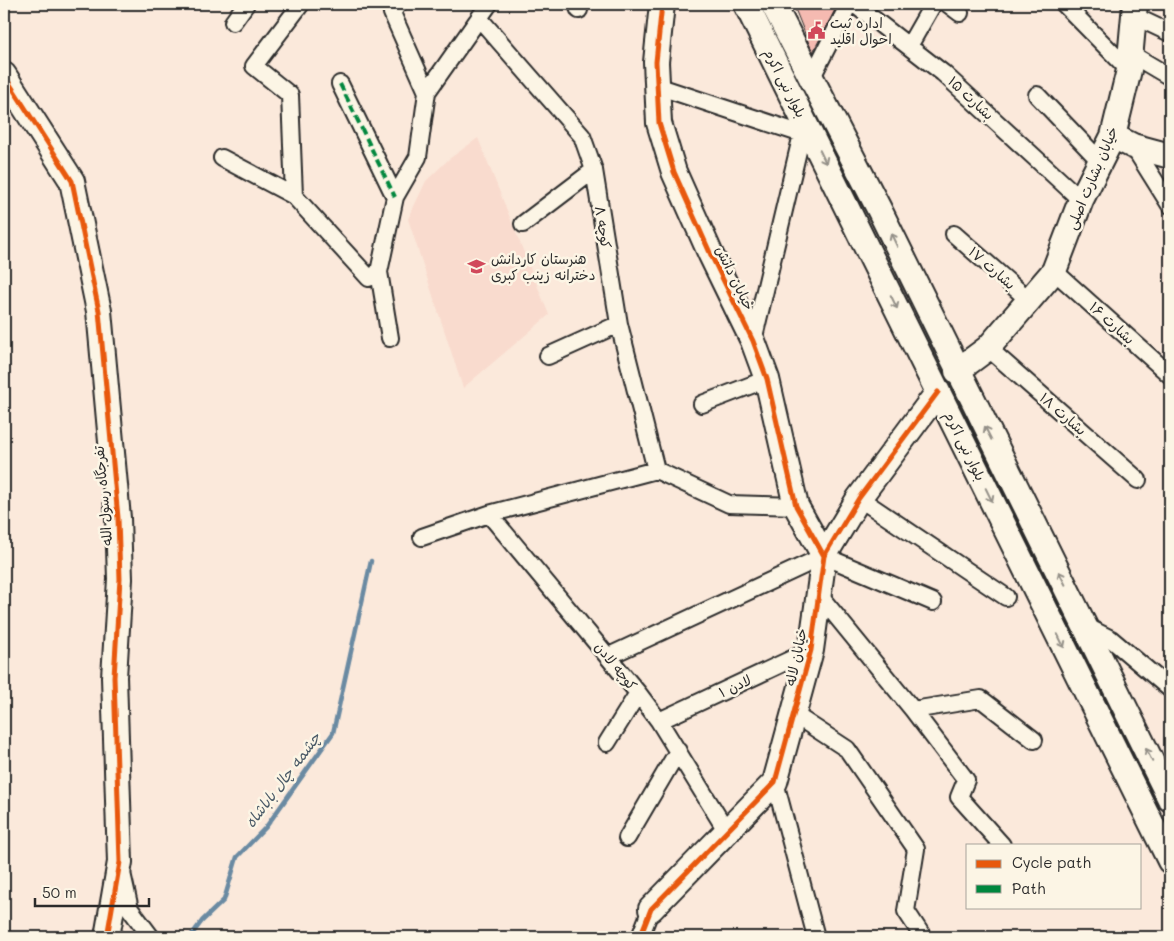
<svg xmlns="http://www.w3.org/2000/svg" width="1174" height="941" viewBox="0 0 1174 941" font-family="Mali,'Playpen Sans Arabic',sans-serif">
<style>
.built{fill:#f9dbce}
.lines{fill:none;stroke-linecap:round;stroke-linejoin:round}
.stream{stroke:#6a8aa2;stroke-width:4.5}
.building{fill:#f5bab1;stroke:#2b2b2b}
.street-casing{stroke:#2b2b2b;stroke-width:20}
.secondary-casing{stroke:#2b2b2b;stroke-width:28}
.street{stroke:#fcf5e5;stroke-width:16}
.secondary{stroke:#fcf5e5;stroke-width:24}
.quiet{stroke:#00873e;stroke-width:4;stroke-dasharray:8 4;stroke-linecap:butt}
.cycleway-casing{stroke:#fcf5e5;stroke-width:8}
.cycleway{stroke:#e8590c;stroke-width:5}
.oneway{stroke:#949088}
.labels{text-anchor:middle;stroke-width:5;stroke-linejoin:round;paint-order:stroke}
.poi-label{font-size:14px;fill:#2b2b2b;stroke:#fcf5e5;text-anchor:start}
.street-label{font-size:14px;fill:#2b2b2b;stroke:#fcf5e5}
.water-label{font-size:15px;font-style:italic;fill:#4a5a67;stroke:#fcf5e5}
</style>
<rect width="100%" height="100%" fill="#fbe9db"/>
<filter id="ink" filterUnits="userSpaceOnUse"><feTurbulence type="fractalNoise" baseFrequency=".02" numOctaves="2"/><feDisplacementMap in="SourceGraphic" scale="10" xChannelSelector="R" yChannelSelector="G"/><feConvolveMatrix kernelMatrix="1 2 1 2 8 2 1 2 1" color-interpolation-filters="sRGB"/></filter>
<g filter="url(#ink)">
<path class="built" d="M478,138l71,177 -86,73 -55,-169 18,-38 23,-22z"/>
<g class="lines">
<path class="stream" d="M190,937l12,-16 22,-21 13,-43 29,-30 67,-94 38,-172"/>
</g>
<path class="building" d="M793,4h45l-25,48 -3,-6z"/>
<g class="lines">
<defs>
<path id="street" d="M398,4l-6,9 35,79
M577,4l2,6
M854,4l89,69 138,127
M948,4l12,9
M1064,4l65,66
M1134,16l36,17
M479,18l103,118 12,34 25,154 37,146
M233,22l13,-18
M909,46l24,-42
M1131,54l39,23
M811,79l38,-75
M340,84l55,113
M657,86l145,48
M1037,95l64,67
M1133,146l37,59
M222,158l72,38 75,82 10,-6 16,-75 23,-40 9,-65 62,-88
M294,196l-4,-101 -36,-29 47,-62
M523,224l71,-54
M954,234l76,67
M1054,271l116,104
M379,272l11,66
M753,341l49,-207 5,-9
M988,348l150,132
M548,356l71,-32
M702,404l65,-25
M859,498l147,99
M489,514l149,179 21,28 67,109
M422,537l67,-23 167,-44 73,34 67,2
M819,595l94,115 53,70 -7,17 43,48
M1087,627l24,12 59,50
M609,656l215,-100 109,46
M913,710l68,-11 53,41
M795,715l52,34 69,100 -10,62 17,26
M659,721l152,-71
M607,743l31,-50
M775,782l41,155
M627,838l51,-87
M122,873l8,36 21,28
M640,937l11,-28"/>
<path id="secondary" d="M662,4l-6,58 3,61 15,49 37,83 42,86 14,38 29,127 28,50
M746,4l424,857
M773,4l106,205 291,590
M4,75l68,106 27,130 19,207 2,61 -6,98 6,185 -13,75
M1113,136l20,10 37,10
M957,371l31,-23 66,-77 27,-71 32,-64 16,-66 6,-66
M651,909l124,-127 36,-132 13,-94 35,-58 79,-106"/>
</defs>
<use href="#street" class="street-casing"/>
<use href="#secondary" class="secondary-casing"/>
<use href="#street" class="street"/>
<use href="#secondary" class="secondary"/>
<path class="quiet" d="M340,84l55,113"/>
<defs>
<path id="cycleway" d="M662,4l-6,58 3,61 15,49 37,83 42,86 14,38 29,127 28,50
M4,75l68,106 27,130 19,207 2,61 -6,98 6,185 -13,75
M640,937l11,-28 124,-127 36,-132 13,-94 35,-58 79,-106"/>
</defs>
<use href="#cycleway" class="cycleway-casing"/>
<use href="#cycleway" class="cycleway"/>
</g>
<defs><path id="oneway-shaft" d="M-6 0H5M1.5-3L5.5 0L1.5 3" fill="none" stroke-width="1.6" stroke-linecap="round" stroke-linejoin="round" transform="scale(1.25)"/></defs>
<g class="oneway">
<use href="#oneway-shaft" transform="translate(823 157) rotate(64)"/>
<use href="#oneway-shaft" transform="translate(894 240) rotate(-116)"/>
<use href="#oneway-shaft" transform="translate(894 302) rotate(64)"/>
<use href="#oneway-shaft" transform="translate(988 433) rotate(-117)"/>
<use href="#oneway-shaft" transform="translate(989 495) rotate(64)"/>
<use href="#oneway-shaft" transform="translate(1062 578) rotate(-117)"/>
<use href="#oneway-shaft" transform="translate(1061 641) rotate(64)"/>
<use href="#oneway-shaft" transform="translate(1149 755) rotate(-116)"/>
</g>
</g>
<defs>
<symbol id="civic-bare" viewBox="-9 -9 18 18"><path d="M-.6-6.5H3V-4.5H.6V-3L4-1V1h2V6H-6V1h2V-1L-.6-3ZM-1.2 2.5V6h2.4V2.5Z" fill="#d1495b" stroke="#fcf5e5" stroke-width="2.5" paint-order="stroke"/></symbol>
<symbol id="school-bare" viewBox="-9 -9 18 18"><path d="M0-5L7-2L0 1L-7-2ZM-4 1L0 2.5L4 1V4Q0 6-4 4Z" fill="#d1495b" stroke="#fcf5e5" stroke-width="2.5" paint-order="stroke"/></symbol>
</defs>
<g fill-rule="evenodd">
<use href="#civic-bare" x="804" y="18" width="25" height="25"/>
<use href="#school-bare" x="464" y="254" width="25" height="25"/>
</g>
<g class="labels">
<g class="poi-label">
<text x="830" y="28">اداره ثبت<tspan x="830" dy="16">احوال اقلید</tspan></text>
<text x="491" y="264">هنرستان کاردانش<tspan x="491" dy="16">دخترانه زینب کبری</tspan></text>
</g>
<g class="street-label">
<text transform="translate(785 83) rotate(63)" y="5">بلوار نبی اکرم</text>
<text transform="translate(971 98) rotate(43)" y="5">بشارت ۱۵</text>
<text transform="translate(1092 178) rotate(-67)" y="5">خیابان بشارت اصلی</text>
<text transform="translate(603 227) rotate(81)" y="5">کوچه ۸</text>
<text transform="translate(992 268) rotate(41)" y="5">بشارت ۱۷</text>
<text transform="translate(735 278) rotate(64)" y="5">خیابان دانش</text>
<text transform="translate(1112 323) rotate(42)" y="5">بشارت ۱۶</text>
<text transform="translate(1063 414) rotate(41)" y="5">بشارت ۱۸</text>
<text transform="translate(965 446) rotate(64)" y="5">بلوار نبی اکرم</text>
<text transform="translate(103 496) rotate(-95)" y="5">تفرجگاه رسول الله</text>
<text transform="translate(796 657) rotate(-78)" y="5">خیابان لاله</text>
<text transform="translate(616 666) rotate(51)" y="5">کوچه لادن</text>
<text transform="translate(735 686) rotate(-25)" y="5">لادن ۱</text>
</g>
<g class="water-label">
<text transform="translate(283 780) rotate(-53)" y="5">چشمه چال باباشاه</text>
</g>
</g>
<rect width="1174" height="941" fill="none" stroke="#fcf5e5" stroke-width="20"/>
<rect x="10" y="10" width="1154" height="921" fill="none" stroke="#2b2b2b" stroke-width="2" filter="url(#ink)"/>
<rect x="966" y="844" width="175" height="65" fill="#fcf5e5" stroke="#a8a49b"/>
<rect x="976" y="860" width="25" height="8" fill="#e8590c" stroke="#a8a49b"/>
<text x="1012" y="868" font-size="15" fill="#2b2b2b">Cycle path</text>
<rect x="976" y="885" width="25" height="8" fill="#00873e" stroke="#a8a49b"/>
<text x="1012" y="894" font-size="15" fill="#2b2b2b">Path</text>
<path d="M35 898v8h114v-8" fill="none" stroke="#2b2b2b" stroke-width="2.5"/>
<text x="42" y="898" font-size="15" fill="#2b2b2b" stroke="#fcf5e5" stroke-width="4" paint-order="stroke">50 m</text>
</svg>
